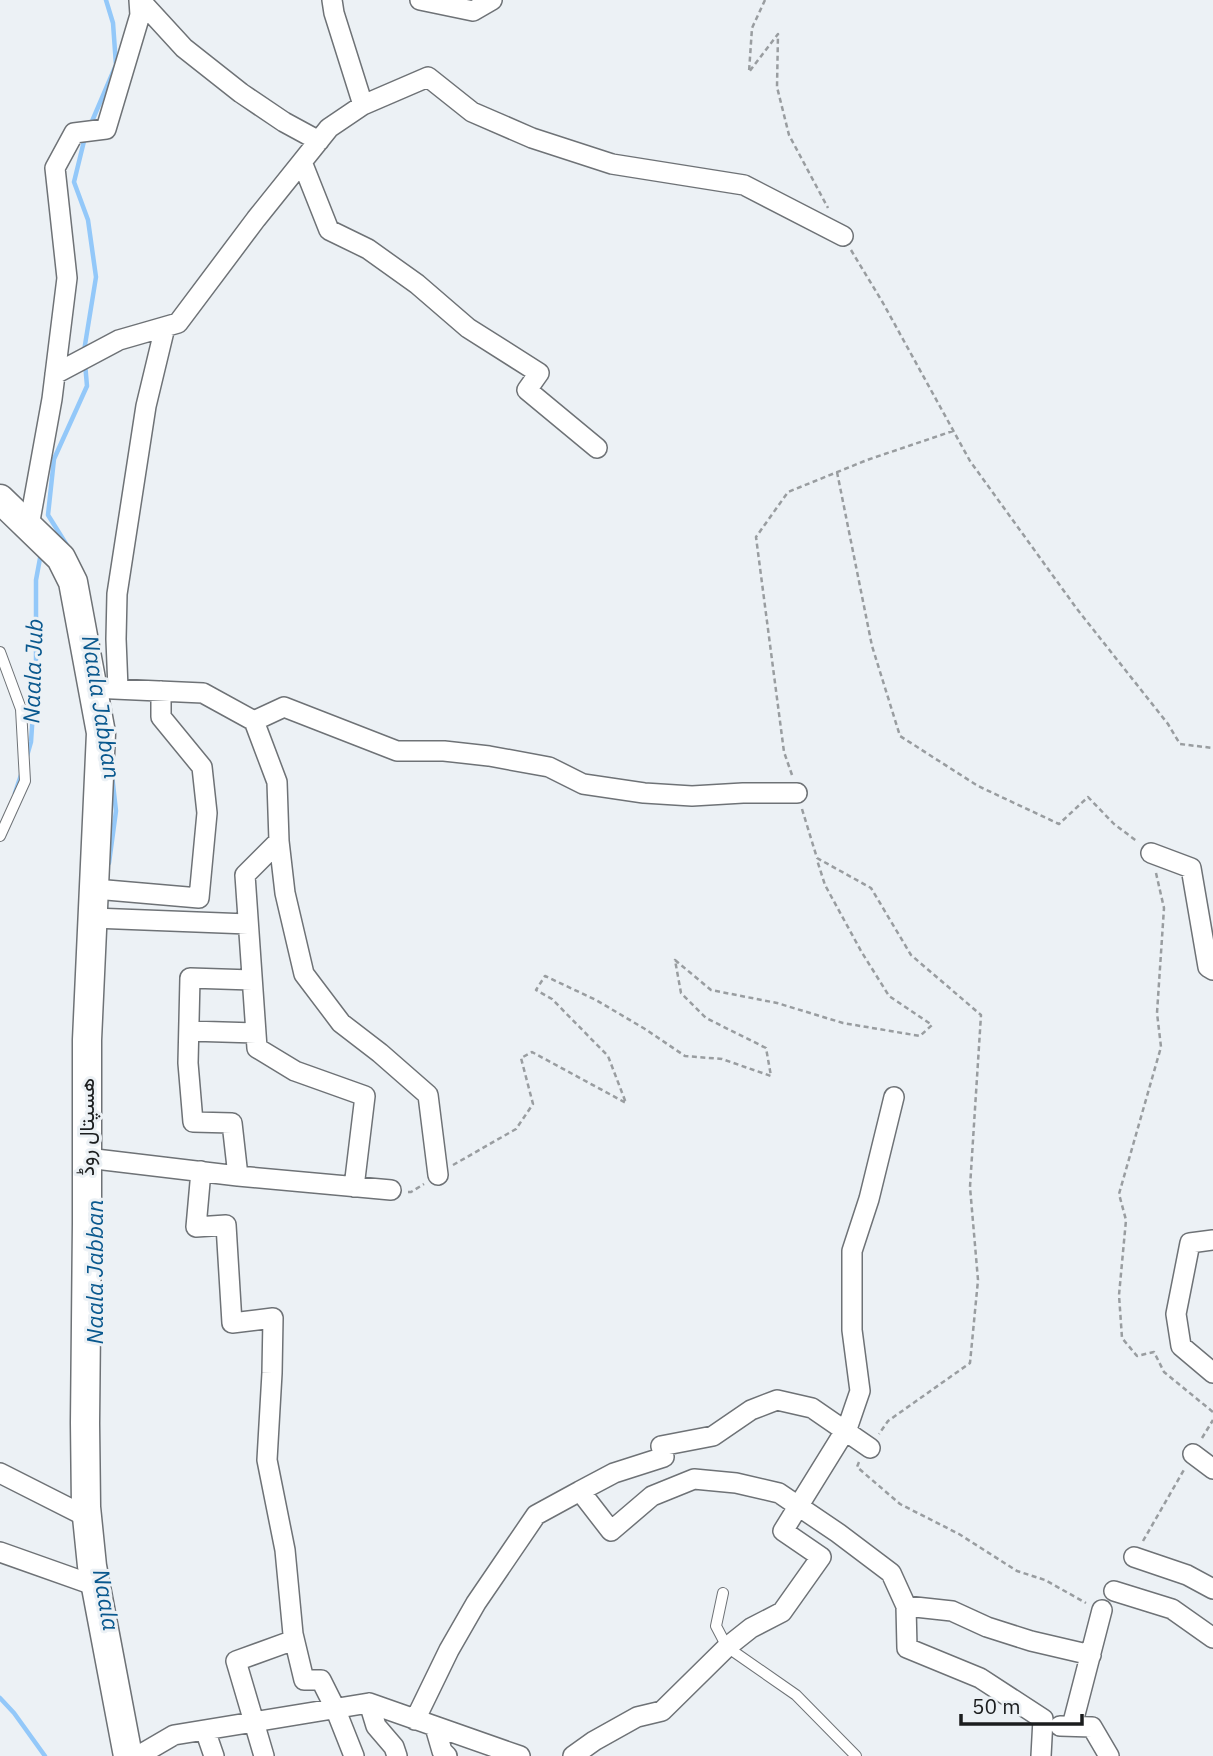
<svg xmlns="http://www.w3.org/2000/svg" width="1213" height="1756" viewBox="0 0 1213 1756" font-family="'IBM Plex Sans',Vazirmatn,sans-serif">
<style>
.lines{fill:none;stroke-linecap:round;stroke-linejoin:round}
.stream{stroke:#93c8f9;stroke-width:4.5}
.lane-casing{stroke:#6e7276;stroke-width:12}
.street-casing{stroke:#6e7276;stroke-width:22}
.secondary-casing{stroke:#6e7276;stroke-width:31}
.path{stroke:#999da0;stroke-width:2.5;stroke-dasharray:5 3.5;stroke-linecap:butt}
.lane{stroke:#fff;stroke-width:10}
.street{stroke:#fff;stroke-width:19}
.secondary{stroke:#fff;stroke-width:28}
.labels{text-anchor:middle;stroke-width:6;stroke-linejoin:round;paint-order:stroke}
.street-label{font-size:21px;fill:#1b1d1e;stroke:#ecf1f5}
.water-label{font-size:23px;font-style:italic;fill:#09588e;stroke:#ecf1f5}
</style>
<rect width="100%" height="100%" fill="#ecf1f5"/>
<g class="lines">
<path class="stream" d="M90,126l26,-61 -3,-42 -7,-23
M84,351l12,-74 -8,-57 -14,-38 11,-45
M68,547l-20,-32 6,-56 33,-73 -2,-23
M27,756l4,-14 5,-76v-86l5,-27
M15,793l6,-18
M109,863l7,-52 -4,-36
M0,1698l14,15 31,43"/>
<defs>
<path id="lane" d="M0,652l21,57 4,72 -25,55
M723,1593l-7,33 11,21 69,48 60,61"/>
<path id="street" d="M140,0l44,48 57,45 43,29 35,19
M332,0l2,13 29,92
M420,0l53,11 19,-11
M302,162l27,68 39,19 49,35 51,44 71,45 -12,17 70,58
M55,374l64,-34 59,-17 78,-104 73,-91 34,-23 65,-28 44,35 60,26 80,26 132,21 99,51
M29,526l23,-127 15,-121 -12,-110 19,-35 32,-4 34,-114 -1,-15
M92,688l111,5 51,28 23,61 2,59 -34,34 12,173 38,23 70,25 -11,91
M118,689l-2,-50 1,-45 29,-188 19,-79
M254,721l30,-14 113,44h47l45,5 60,11 34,17 61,9 48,3 51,-3h54
M279,841l6,52 19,81 37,49 39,30 48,42 10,80
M1151,853l40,15 17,99 5,3
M95,889l104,9 8,-85 -5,-46 -41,-50v-26
M93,918l155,6
M189,1031l67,2
M87,1158l151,18 153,14
M201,1171l-5,56 30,-2 6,98 41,-5 -1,55 -5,87 18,90 8,84 11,46h17l14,28 19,48
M238,1176l-6,-53 -39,-1 -5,-59 2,-85 62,2
M1213,1240l-23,3 -14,71 5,32 32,27
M1193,1454l20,15
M0,1473l87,44
M580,1491l34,-18 50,-16 -3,-11 52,-10 38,-26 26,-10 35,8 58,40
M0,1552l96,34
M1134,1557l53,18 26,14
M1114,1591l58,18 41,29
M906,1606l46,5 35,16 44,14 60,14
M369,1703l7,23 18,21 3,9
M415,1720l34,-70 27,-47 60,-88 44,-24 31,40 41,-35 42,-17 42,4 43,10 59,40 53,40 15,33 1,42 73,30 63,41 -2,37
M1060,1726l32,1 17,29
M1072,1726l30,-116
M435,1727l7,24 5,5
M205,1730l9,26
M138,1756l36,-21 195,-32 151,53
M264,1756l-28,-95 58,-21
M573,1756l21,-15 43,-24 25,-6 65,-64 24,-19 31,-16 39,-55 -38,-26 65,-105 12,-35 -8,-61v-79l17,-52 25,-102"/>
<path id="secondary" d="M0,499l61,59 12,24 28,151 -14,307v183l-2,200 1,84 6,59 36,190"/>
</defs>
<use href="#lane" class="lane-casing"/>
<use href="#street" class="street-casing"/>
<use href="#secondary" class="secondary-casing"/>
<path class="path" d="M765,0l-13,28 -3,44 29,-38 -1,53 12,48 39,73
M851,250l32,53 87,158 107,148 91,115 12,20 33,4
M837,472l35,174 28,90 78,50 81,38 29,-27 26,27 24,18
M792,775l-8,-23 -28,-215 32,-45 79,-32 86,-29
M802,809l15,49 54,30 40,67 70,60 -11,172 8,93 -8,83 -82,58 -9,13
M1156,873l8,35 -7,105 4,34 -42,147 7,26 -7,75 3,43 15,18 17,-4 10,20 49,40
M453,1165l63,-36 17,-25 -12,-46 11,-6 94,51 -18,-47 -56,-57 -16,-9 9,-14 51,24 49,29 40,27 37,3 49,17 -5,-28 -60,-30 -25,-25 -6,-33 36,30 66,13 66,20 77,13 12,-11 -43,-29 -28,-45 -36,-66 -8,-25
M408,1192h3l13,-8
M1202,1438l11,-18
M859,1462l-2,5 43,37 59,30 58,37 28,9 41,23
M1143,1541l42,-73"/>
<use href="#lane" class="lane"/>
<use href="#street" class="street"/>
<use href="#secondary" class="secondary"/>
</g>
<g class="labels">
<g class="street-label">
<text transform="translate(87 1127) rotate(-90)" y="7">ھسپتال روڈ</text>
</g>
<g class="water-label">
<text transform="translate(33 671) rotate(-88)" y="8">Naala Jub</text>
<text transform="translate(101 707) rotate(81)" y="8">Naala Jabban</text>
<text transform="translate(95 1272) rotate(-90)" y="8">Naala Jabban</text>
<text transform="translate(106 1600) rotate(80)" y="8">Naala</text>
</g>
</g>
<path d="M961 1714v10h121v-10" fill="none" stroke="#1b1d1e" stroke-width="3.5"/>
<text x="972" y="1714" font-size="21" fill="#1b1d1e" stroke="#ecf1f5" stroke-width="5" paint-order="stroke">50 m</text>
</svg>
